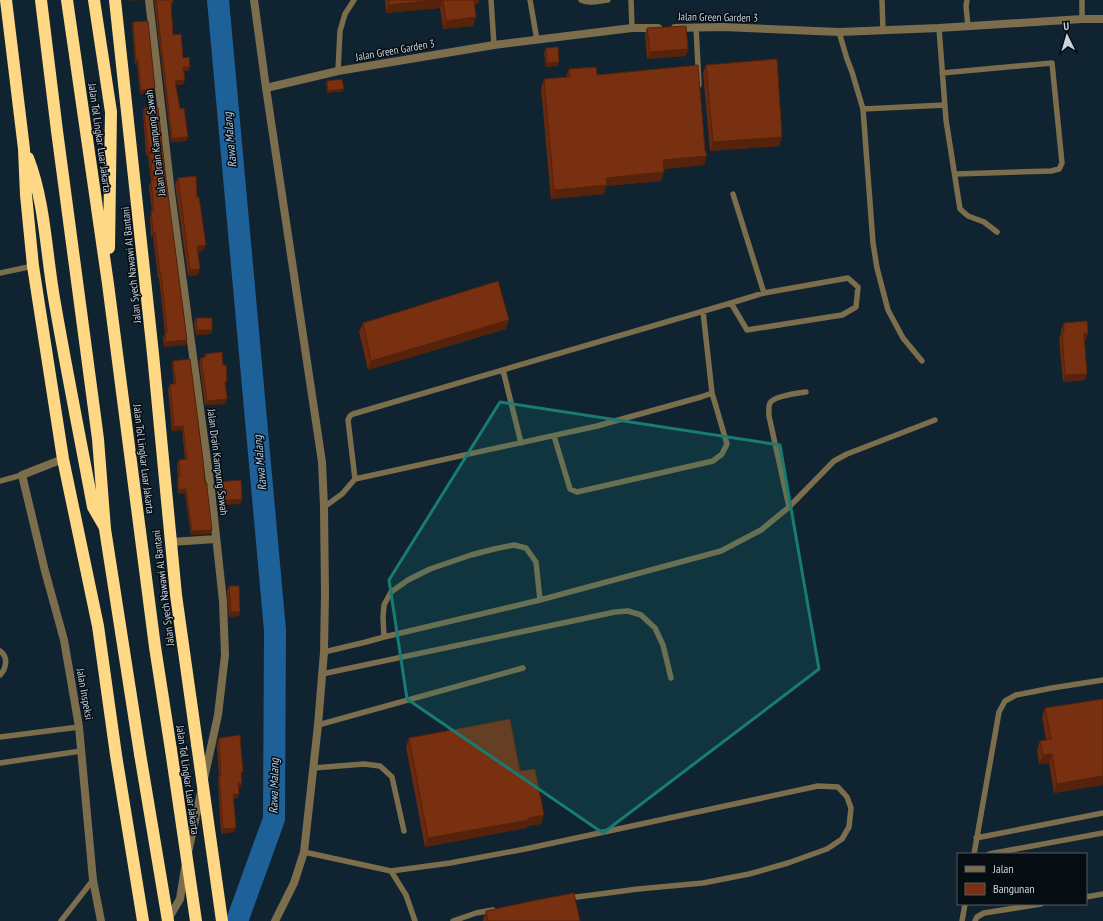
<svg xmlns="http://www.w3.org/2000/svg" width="1103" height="921" viewBox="0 0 1103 921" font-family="'PT Sans Narrow',sans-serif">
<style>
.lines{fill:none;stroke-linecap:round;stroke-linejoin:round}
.river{stroke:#1e6098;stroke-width:22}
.lane{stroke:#7c6d4d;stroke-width:5.5}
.street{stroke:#7c6d4d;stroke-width:8}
.highway{stroke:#fed884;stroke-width:12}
.highway-bridge{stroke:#fed884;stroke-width:12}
.wall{fill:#68290e}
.shaded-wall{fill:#55220b}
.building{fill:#793010;stroke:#55220b}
.marked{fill:#187b74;fill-opacity:0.2;stroke:#187b74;stroke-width:3;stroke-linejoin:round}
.labels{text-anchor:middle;stroke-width:3;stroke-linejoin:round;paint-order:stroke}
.street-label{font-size:11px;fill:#c8d4dd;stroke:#050c12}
.water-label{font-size:12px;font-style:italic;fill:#b0d0f0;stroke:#050c12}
</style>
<rect width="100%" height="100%" fill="#102331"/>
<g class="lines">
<path class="river" d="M218,0l57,630 -1,189 -37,102"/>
<path class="lane" d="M491,0l3,45
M530,0l7,40
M581,0c8,4 18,1 27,0
M631,0l1,28
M882,0l1,30
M967,0l-1,6 2,20
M1082,19v-19
M696,27l3,58
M939,28l7,92 14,89 8,7 16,6 13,10
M839,32l8,27 5,13 11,37 10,134 4,25 11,42 15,28 19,23
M338,71l2,-40 5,-17 9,-14
M942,73l110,-10 10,100 -3,6 -8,2 -96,3
M863,109l82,-4
M733,194l31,99
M0,273l33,-7
M503,370l18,73
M554,436l16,53 7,3 136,-31 9,-7 5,-10 -15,-51
M355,479l242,-53 104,-29 11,-4 -9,-82
M0,481l22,-6
M324,507l18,-13 13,-15 -7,-59 2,-4 3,-2 378,-111 33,-10 84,-15 10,9 -2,20 -14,8 -95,15 -16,-27
M789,507l-20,-91c0,-5 -1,-9 1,-13 4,-7 28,-10 36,-11
M384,637l156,-37 181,-49 40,-21 28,-23 45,-46 13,-7 88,-34
M0,651c9,6 6,18 0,24
M324,652l42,-10 18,-5 -1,-20 1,-12 7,-13 17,-12 22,-11 41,-14 23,-6 20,-4 12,3 10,14 4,38
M322,674l293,-62 13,-1 13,4 14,13 8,17 8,33
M318,725l205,-57
M0,737l79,-10
M0,763l81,-12
M313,768l51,-4 16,2 12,11 12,54
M976,838l127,-25
M304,852l87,19 59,-8 75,-14 293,-63 20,1 9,10 4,11 -2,19 -7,12 -15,10 -39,14 -39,11 -46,9 -65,6 -69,9
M974,854l25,-142 6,-11 11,-6 36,-7 51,-8
M989,854l114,-21
M391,871l15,24 9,26
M1086,897l17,-3
M61,921l32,-41
M453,921l23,-8 17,-3
M962,921l3,-17
M975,921l2,-4 7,-4 57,-9"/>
<path class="street" d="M149,0l22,193 40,297 12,111 2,54 -7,60 -14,64
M254,0l12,88 56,374 2,45 1,87 -1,58 -6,73 -14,127 -10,31 -19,38
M675,28l47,-1 117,5 100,-4 143,-9h21
M266,88l72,-17 156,-26 138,-17h26
M63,459l-41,16 23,96 19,69 15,87 14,153 8,41
M171,542l45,-3
M188,853l13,-61
M167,921l13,-22 5,-31"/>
<path class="highway" d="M6,0l18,149 2,46 7,71 30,193 35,167 18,129 27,166
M41,0l16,131 41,308 7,90 35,225
M67,0l41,284 47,363 16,103
M94,0l17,112 -2,136
M115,0l38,354 23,241 21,149
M28,158c17,44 18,94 26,140 12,70 26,139 39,209l11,19"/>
<path class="highway-bridge" d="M197,744l25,177
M171,750l25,171
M140,754l28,167"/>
</g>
<path class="wall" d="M154,0h19v2l-2,4 2,29 10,23 7,9 -2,4h-4l1,9 -2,4 -7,1 10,56 -15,1z
M385,0h94l-1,4h-4l-1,22 -30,3 -3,-21 -54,5z
M133,22l22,66 -1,4 -14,2 -3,-30h-2l-3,-39z
M647,28l41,21 -2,7 -39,3 -2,-24z
M546,48l12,18 -12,1 -2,-14z
M706,65l76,72 -3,9 -69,5 -7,-78z
M569,69l28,6 107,90 -40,4v3l-3,9 -55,5 -2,8 -53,5 -10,-111 3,-9 22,-2z
M327,81l16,10 -16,2 -1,-10z
M144,108l22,71 21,161 -1,5 -22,2 -1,-10 2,-3 -6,-56h-1l-5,-41h-2l-1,-21 2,-5 -3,-25 2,-5 -3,-26 -2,1 -3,-43z
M178,178l19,19 6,54 -5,1v23l-10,1 -13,-92z
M196,318l16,12 -1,4 -15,1 -2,-12z
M363,323l143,6 -138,41 -9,-38z
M1064,323l24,10 -2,7h-2l1,40 -22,2 -4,-43 2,-6v-3z
M205,354l18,11 4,16 -2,4v19l-20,1 -6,-43 2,-4h3z
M173,361l32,122 7,47 -2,4 -19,1 -6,-42 -7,1 -1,-13 1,-4 -1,-13 2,-4h6l-3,-30 -10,1 -4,-42 2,-5h4l-2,-19z
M218,482l24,17 -2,5 -22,1 -2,-19z
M229,586l11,26 -1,4 -10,1 -2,-26z
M1103,699v86l-49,8 -5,-30 -10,1 -2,-14 3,-9 6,-1 -4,-23 3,-9z
M219,738l24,34 -2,3v12h-2v7l-2,4 -4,1 3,29 -2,4 -13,2 -3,-53 1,-5 -2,-32z
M409,738l111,33 21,53 -14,2 -1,2 -101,19 -19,-100z
M486,911l94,10h-97v-1z"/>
<path class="shaded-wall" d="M131,0h13l-14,1z
M436,0h7l-3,8 -54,5 3,-8z
M472,0h7l-1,4 -7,1z
M476,17l-3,9 -30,3 3,-8z
M688,49l-2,7 -39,3 3,-7z
M136,60h2l-1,4h-2z
M559,62l-1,4 -12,1 1,-4z
M183,67h7l-2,4h-6z
M185,80l-2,4 -9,1 1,-4z
M155,88l-1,4 -14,2 1,-4z
M344,89l-1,2 -16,2 1,-2z
M188,137l-2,4 -15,1 1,-4z
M782,137l-3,9 -69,5 3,-9z
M148,151h2l-2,4 -2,1z
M707,156l-3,9 -44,4 3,-9z
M664,172l-3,9 -55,5 -2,8 -53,5 3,-9 52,-12z
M153,232h2l-2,5h-2z
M206,245l-3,6 -8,1 2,-6z
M200,269l-2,6 -10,1 2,-6z
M509,320l-3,9 -138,41 3,-9z
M197,330h15l-1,4 -15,1z
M1088,333l-2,7h-5l3,-6z
M187,340l-1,5 -22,2 2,-5z
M1087,374l-2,6 -22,2 2,-7z
M227,399l-2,5 -20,1 2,-4z
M183,426l-1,4 -10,1 2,-4z
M186,489l-1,4 -7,1 1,-4z
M242,499l-2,5 -22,1 2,-4z
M212,530l-2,4 -19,1 1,-4z
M231,612h9l-1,4 -10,1z
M1052,754l-3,9 -10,1 4,-9z
M1103,776v9l-49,8 3,-9z
M238,783h4l-1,4h-4z
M233,794h6l-2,4 -6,1z
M544,815l-3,9 -14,2 -1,2 -101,19 3,-9z
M236,828l-2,4 -13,2 2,-5z"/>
<path class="building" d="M156,0h17v2h-2l2,33 8,-1 2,24 6,-1 1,10h-7l2,13 -10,1 5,28 4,-1 4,29 -16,1z
M389,0h47l-47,5z
M443,0h31l2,17 -30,4z
M148,21l7,67 -14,2 -3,-30h-2l-3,-38z
M686,26l2,23 -38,3 -3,-24z
M558,47l1,15 -12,1 -1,-15z
M777,59l5,78 -69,5 -7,-77z
M698,65l7,85 2,6 -44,4 1,12 -58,6 1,7 -53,5 -10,-111 26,-2 -1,-8 27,-2 1,8z
M342,79l2,10 -16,2 -1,-10z
M144,108h14l8,71 21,161 -21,2 -1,-10h2l-6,-59 -1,1 -5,-42h-2l-2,-21h3l-3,-30 2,-1 -3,-29h-2z
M196,176l1,21h2l7,48 -9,1 3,23 -10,1 -12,-92z
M498,281l11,39 -138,41 -8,-38z
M196,318h16v12h-15z
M1087,321l1,12 -4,1 3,40 -22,1 -3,-43h2v-9z
M222,352l1,13h3l1,16h-2l2,18 -20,2 -6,-43 5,-1 -1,-3z
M190,359l13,101 2,23h2v4l5,43 -20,1 -6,-42 -7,1 -1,-13h2l-1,-17 8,-1 -4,-33 -9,1 -4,-43h6l-3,-23z
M241,480l1,19 -22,2 -2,-19z
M229,586h10l1,26h-9z
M1103,699v77l-46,8 -5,-30 -9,1 -3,-14 11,-2 -6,-31z
M510,719l10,52 15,-2 9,46 -15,3v2l-101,18 -19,-100z
M240,735l3,37h-2l1,11h-4l1,11h-6l3,34 -13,1 -4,-53h2l-2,-36v-2z
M574,893l6,28h-92l-2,-10 51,-11z"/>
<path class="marked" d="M500,402l280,43 39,224 -216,164 -196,-134 -18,-119z"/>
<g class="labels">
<g class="street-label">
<text transform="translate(718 17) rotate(1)" y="4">Jalan Green Garden 3</text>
<text transform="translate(395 50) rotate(-10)" y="4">Jalan Green Garden 3</text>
<text transform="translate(100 138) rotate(82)" y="4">Jalan Tol Lingkar Luar Jakarta</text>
<text transform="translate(155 143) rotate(-97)" y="4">Jalan Drain Kampung Sawah</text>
<text transform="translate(131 265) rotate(-96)" y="4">Jalan Syech Nawawi Al Bantani</text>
<text transform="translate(144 459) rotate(83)" y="4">Jalan Tol Lingkar Luar Jakarta</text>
<text transform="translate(218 462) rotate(83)" y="4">Jalan Drain Kampung Sawah</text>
<text transform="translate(163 588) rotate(-97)" y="4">Jalan Syech Nawawi Al Bantani</text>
<text transform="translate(85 694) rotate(80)" y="4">Jalan Inspeksi</text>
<text transform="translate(188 780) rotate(82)" y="4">Jalan Tol Lingkar Luar Jakarta</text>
</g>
<g class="water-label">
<text transform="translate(230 140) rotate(-95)" y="4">Rawa Malang</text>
<text transform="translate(260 463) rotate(-95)" y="4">Rawa Malang</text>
<text transform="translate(274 786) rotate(-89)" y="4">Rawa Malang</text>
</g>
</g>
<rect x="957" y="853" width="130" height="52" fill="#050c12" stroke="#535c63"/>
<rect x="965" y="866" width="20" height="6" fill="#7c6d4d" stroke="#535c63"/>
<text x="993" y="873" font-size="12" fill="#c8d4dd">Jalan</text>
<rect x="965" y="883" width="20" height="12" fill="#793010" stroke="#535c63"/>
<text x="993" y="893" font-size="12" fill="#c8d4dd">Bangunan</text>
<g transform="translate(1067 36) rotate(355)" stroke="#050c12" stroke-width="3" paint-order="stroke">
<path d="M0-3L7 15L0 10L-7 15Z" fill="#c8d4dd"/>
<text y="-6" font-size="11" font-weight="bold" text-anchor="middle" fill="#c8d4dd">U</text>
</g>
</svg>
